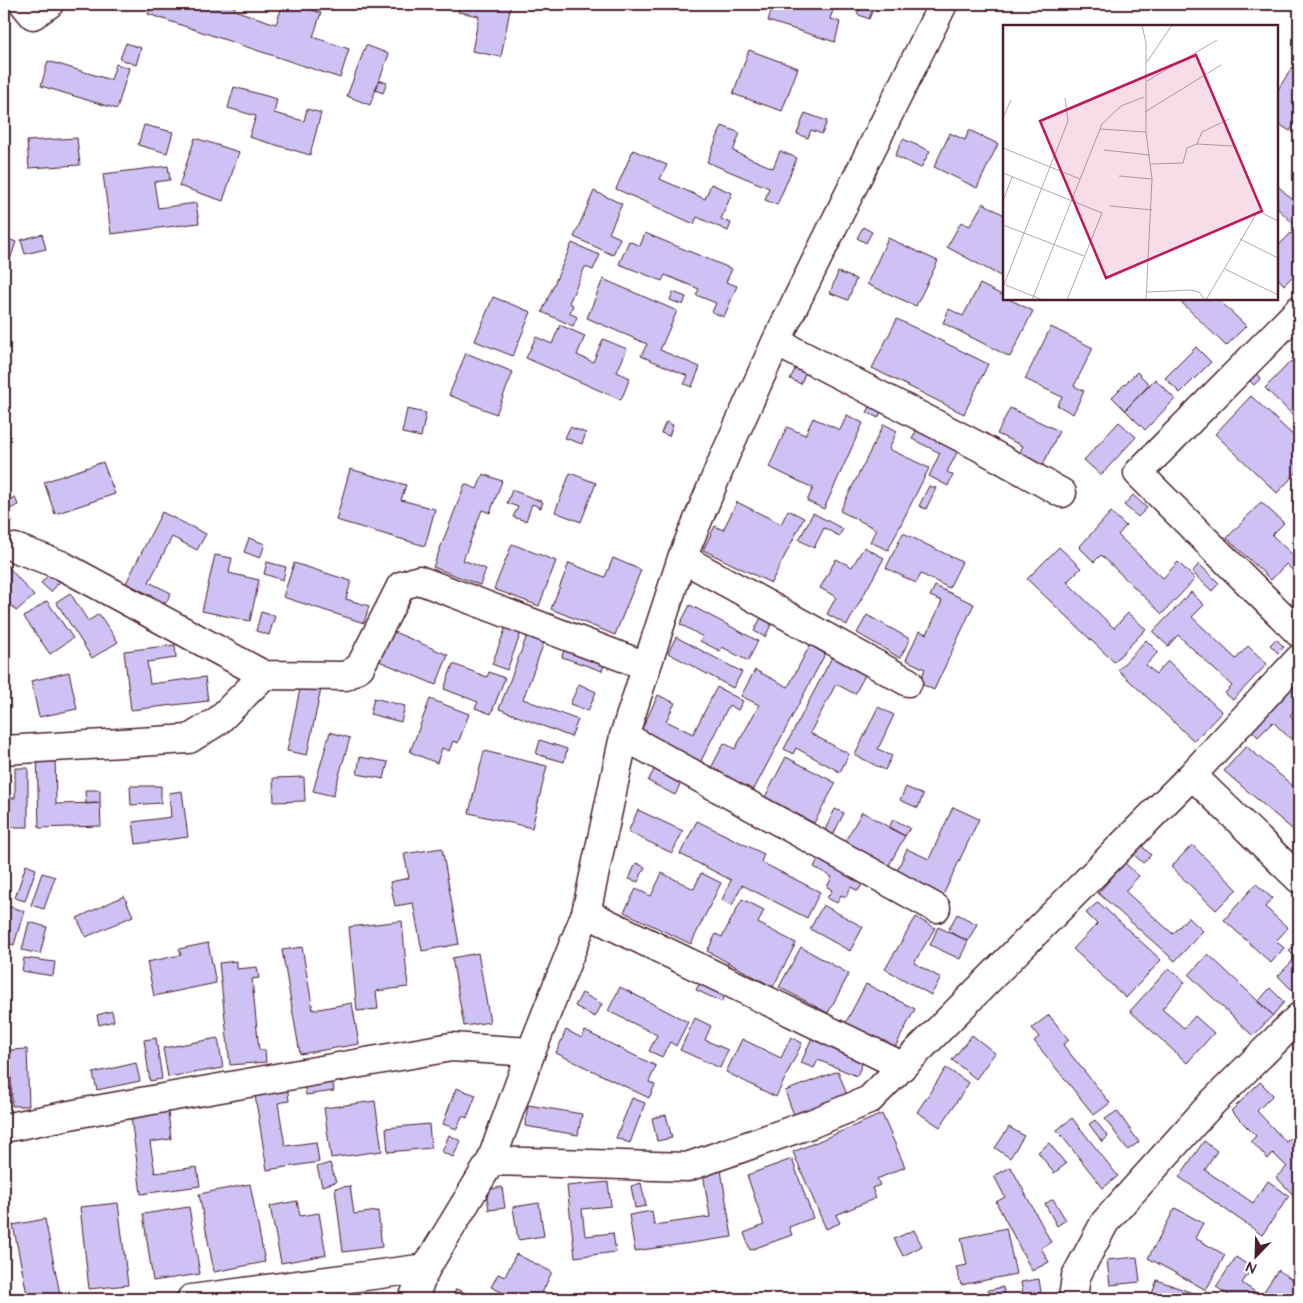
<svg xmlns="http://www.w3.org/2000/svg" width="1303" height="1303" viewBox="0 0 1303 1303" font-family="'Architects Daughter',sans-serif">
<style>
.building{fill:#cec1f3;stroke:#4a1f2b}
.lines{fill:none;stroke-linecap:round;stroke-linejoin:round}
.minor-casing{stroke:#4a1f2b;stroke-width:31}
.minor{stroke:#fff;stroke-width:28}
.inset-road{fill:none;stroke:#b7a5aa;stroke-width:1}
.view{fill:#c2185b;fill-opacity:0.15;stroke:#c2185b;stroke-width:2.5}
.inset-edge{fill:none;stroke:#4a1f2b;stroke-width:2.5}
</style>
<rect width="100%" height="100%" fill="#fff"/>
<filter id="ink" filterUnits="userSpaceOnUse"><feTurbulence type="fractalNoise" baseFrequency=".02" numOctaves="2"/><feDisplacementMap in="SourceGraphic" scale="10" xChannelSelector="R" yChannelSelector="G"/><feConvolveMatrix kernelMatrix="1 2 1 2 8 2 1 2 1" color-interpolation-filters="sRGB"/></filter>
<g filter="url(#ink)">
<path class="building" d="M152,4h84l-2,6 42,14 7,-20h11l27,9 -8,24 36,12 -9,29 -192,-64z
M459,4h52l-10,53 -29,-6 7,-35 -21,-4z
M773,4h62l-5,15 10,3 -5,20 -67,-21z
M862,4h13l-6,15 -12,-5z
M1255,4h17l-3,6z
M126,43l15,5 -5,17 -16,-6z
M366,45l23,9 -19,51 -23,-9z
M749,50l49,18 -16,43 -49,-17z
M48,61l63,19 5,-16 13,4 -12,41 -76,-23z
M1293,66l6,4v48l-9,13 -13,-8v-32z
M379,80l8,3 -4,10 -8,-3z
M234,87l43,12 -3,14 30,8 3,-12 14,4 -11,42 -61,-18 7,-21 -28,-8z
M805,113l22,8 -5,13 -11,-4 -3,8 -11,-4z
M144,125l29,7 -6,21 -29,-8z
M722,126l18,7 -7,18 40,17 7,-17 17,7 -20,47 -12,-5 4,-12 -62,-26z
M969,130l29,14 -21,44 -43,-21 16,-34 15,7z
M77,138l3,27 -51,3 -2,-27z
M195,138l44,14 -16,49 -44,-15z
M903,139l27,12 -9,17 -26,-12z
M633,150l34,15 -7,14 45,20 6,-15 21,9 -11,26 10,4 -3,8 -31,-14 -3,7 -78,-35z
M168,166l2,14 -16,2 4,26 38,-5 3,20 -88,11 -8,-60z
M1277,185l22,21 -1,22 -21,-20z
M594,191l28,13 -13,29 11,5 -7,17 -39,-18z
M983,203l21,12v63l-57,-31 14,-25 9,4z
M863,227l9,5 -6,11 -9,-5z
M645,233l87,36 -6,13 11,4 -13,31 -12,-5 4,-9 -20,-8 3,-6 -34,-14 -3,6 -43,-17 10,-23 11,5z
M1291,233l8,7v30l-15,15 -7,-8v-34l2,2z
M42,234l4,15 -21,5 -4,-14z
M4,237l12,5 -8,24 -4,-1z
M888,238l50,23 -22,45 -49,-22z
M572,243l28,12 -7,15 -8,-3 -16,36 4,2 -3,8 7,4 -4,9 -31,-14z
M838,272l18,7 -8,21 -18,-7z
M603,279l74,32 -17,39 40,17 -8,20 -8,-3 4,-8 -47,-20 6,-12 -60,-26z
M980,284l24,12v3h5l24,12 -23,46 -67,-34 6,-14 14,7z
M673,292l13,5 -3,8 -13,-5z
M493,297l38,15 -18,44 -38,-15z
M1178,299h40l28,27 -20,20z
M897,319l91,45 -24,50 -92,-46z
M560,325l25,11 -8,19 16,7 10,-23 24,10 -10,23 13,6 -9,22 -95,-42 10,-21 16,7z
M1051,327l42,21 -19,38 10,5 -11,23 -16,-9 5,-8 -37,-18z
M1196,347l15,15 -31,31 -15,-15z
M466,353l47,19 -17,42 -47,-19z
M1291,361l8,8v52l-34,-33z
M795,369l10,4 -4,11 -11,-5z
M1255,371l6,7 -7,7 -6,-6z
M1137,372l13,13 -25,25 -13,-13z
M1155,379l20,20 -30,31 -20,-20z
M1251,396l45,42 2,-3 1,2v33l-22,23 -62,-59z
M872,404l10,6 -4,8 -11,-6z
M1010,408l49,23 -17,36 -24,-11 5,-10 -26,-12z
M407,409l19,4 -5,24 -19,-4z
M847,415l16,8 -39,86 -17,-8 6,-13 -44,-21 18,-40 18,8 8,-17 27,12z
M666,422l7,3 -4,11 -8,-3z
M1119,422l17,15 -35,38 -17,-15z
M884,424l13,7 -8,18 40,19 -41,82 -18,-8 6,-13 -36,-18z
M919,426l41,21 -13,25 6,3 -5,11 -19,-10 11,-23 -28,-14z
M570,427l16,6 -4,11 -17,-6z
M103,462l12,32 -60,20 -11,-32z
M350,469l56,16 -5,15 34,9 -10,37 -89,-26z
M570,473l26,10 -15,39 -26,-10z
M483,474l19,7 -12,32 -8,-3 -19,50 23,9 -6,16 -47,-18 32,-83 12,5z
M929,486l7,2 -10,21 -7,-3z
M512,490l31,12 -2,6 -9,-4 -6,17 -13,-4 5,-10 -11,-4z
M1133,495l14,13 -9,9 -14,-12z
M15,497l3,8 -10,5 4,11 -8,3v-22z
M737,502l44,22 7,-14 16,8 -33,65 -68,-33 12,-24 8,4z
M1261,502l23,21 -12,12 27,26v13l-1,2 -12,-12 -15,16 -44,-42z
M162,512l44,22 -9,16 -25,-13 -23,45 22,11 -5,10 -40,-20z
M1111,512l15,14 -8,9 45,43 15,-16 17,17 -33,35 -61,-59 -7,7 -15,-15z
M813,513l30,16 -4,7 -15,-8 -10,20 -15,-8z
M903,533l59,29 -13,26 -28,-14 -5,9 -30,-15z
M249,538l16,6 -5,14 -16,-6z
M512,544l44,17 -17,45 -45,-17z
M864,547l20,11 -37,67 -20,-11 9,-17 -16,-9 16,-29 16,8z
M1059,547l22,21 -14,14 47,46 14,-15 18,16 -32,33 -87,-83z
M215,555l17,3 -3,15 30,7 -9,41 -48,-10z
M613,558l28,12 -26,65 -64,-26 18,-46 36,14z
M4,562l30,34 -18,15 -12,-14z
M267,562l19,5 -3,13 -19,-6z
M294,563l57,18 -5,18 23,7 -5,17 -81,-26z
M1199,564l20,19 -7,8 -20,-19z
M54,569l9,9 -12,14 -10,-9z
M935,586l39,18 -40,86 -15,-7 6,-14 -19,-9 13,-29 8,3 15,-33 -12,-5z
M1191,592l13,13 -12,12 44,42 12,-13 19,18 -34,36 -8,-7 7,-7 -54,-51 -10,11 -15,-14z
M70,593l18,28 11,-7 19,28 -26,16 -36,-56z
M47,601l26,37 -23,16 -26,-37z
M690,605l68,36 -10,20 -26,-14 -2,4 -20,-10 3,-4 -23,-13z
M261,612l14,4 -6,19 -13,-4z
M763,614l11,5 -9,18 -11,-6z
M867,615l43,24 -10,19 -43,-25z
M507,624l15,6 -15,40 -15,-6z
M392,631l56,24 -12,30 -57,-24z
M528,633l17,7 -22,59 55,21 -7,17 -72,-28z
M676,637l66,35 -9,16 -65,-35z
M1276,639l8,8 -6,6 -8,-8z
M1146,640l12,12 -12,13 10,9 12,-13 54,51 -28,29 -76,-71z
M175,645l1,13 -29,4 3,22 55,-7 3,24 -77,9 -7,-59z
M565,645l41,14 -4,12 -40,-14z
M810,645l15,9 -73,139 -42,-23 14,-27 11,6 24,-44 -18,-9 14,-26 33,17z
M832,657l33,18 -10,19 -19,-10 -26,49 39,21 -9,18 -44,-24 -3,6 -9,-5z
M453,664l34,13 2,-5 16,6 -14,36 -16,-6 3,-6 -34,-13z
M69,672l8,37 -38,8 -8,-36z
M4,675l5,8 -5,3z
M301,684l20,5 -14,66 -20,-4z
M579,684l17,8 -8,19 -18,-7z
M1292,685l7,7v13l-9,10 9,8v24l-26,-25 -15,15 -8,-8z
M717,687l26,14 -5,9 -9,-5 -29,58 -60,-30 18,-38 17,8 -9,18 27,13z
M374,698l31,8 -4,16 -31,-8z
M430,699l39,15 -11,29 -5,-2 -4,10 -7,-3 -5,15 -27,-11z
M878,707l16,8 -16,34 14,7 -7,14 -30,-15z
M330,732l20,6 -17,58 -20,-5z
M540,740l27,9 -3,13 -28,-8z
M1246,746l53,45v44l-75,-64z
M55,751l1,53 44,-1 1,23 -62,2 -2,-76z
M484,751l63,15 -15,62 -63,-15z
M360,757l28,5 -4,17 -27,-5z
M786,757l50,26 -22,40 -49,-26z
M4,758h4v14l-4,1z
M656,766l26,14 -7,15 -27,-14z
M15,768h13v59h-24v-29h11z
M304,777l1,24 -31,1 -1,-24z
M130,786h31v17l-30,2z
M906,787l17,8 -5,13 -18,-8z
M85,790h15v13l-14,1z
M182,791l6,46 -52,7 -3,-22 38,-5 -2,-24z
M953,807l26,12 -36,76 -47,-22 11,-24 22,10z
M835,809l9,4 -11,22 -8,-5z
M638,810l45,21 -11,22 -44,-21z
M862,812l43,24 -17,31 -44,-24z
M893,819l17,9 -5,8 -16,-8z
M697,821l67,33 -3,8 59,30 -13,26 -65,-33 -10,20 -10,-5 9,-20 -51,-26z
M1139,843l12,12 -8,8 -12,-11z
M1192,845l45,44 -21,21 -45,-43z
M442,848l17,96 -37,7 -9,-48 -18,3 -5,-24 19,-4 -5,-24z
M818,859l45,24 -5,8 -7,-4 -5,10 -5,-2 -4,8 -10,-5 5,-8 -5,-3 5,-10 -18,-10z
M636,863l9,4 -7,15 -9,-3z
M1125,863l14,13 -14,15 48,43 15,-17 15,14 -28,30 -77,-68z
M26,865l10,4 -11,32 -10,-3z
M42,873l13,4 -11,32 -13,-4z
M662,873l32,16 7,-16 20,10 -30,61 -67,-32 12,-23 15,7z
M1256,884l16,14 -7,9 23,21 -12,13 8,7 -13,15 -47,-43z
M124,896l9,20 -47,21 -9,-19z
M742,899l22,11 -6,13 38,20 -23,44 -66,-36 9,-17 6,3z
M1098,902l63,58 -35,38 -53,-49 24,-25 -11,-11z
M4,905l20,6 -10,34 -10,-3z
M823,905l40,22 -13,24 -40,-22z
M957,914l20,10 -9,17 -20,-10z
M916,917l19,11 -21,35 27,15 -10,17 -46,-26z
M402,921l6,66 -32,4 2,18 -21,2 -8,-84z
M29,922l18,5 -7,27 -18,-4z
M938,927l30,14 -8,18 -30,-14z
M1298,941l1,13 -3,4 -7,-7z
M208,943l8,40 -62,13 -7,-34 34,-7 -2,-6z
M302,947l11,63 39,-7 7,41 -59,10 -18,-104z
M801,947l48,27 -21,39 -49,-26z
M478,953l12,69 -26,4 -12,-68z
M1208,954l65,61 -20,21 -64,-61z
M1299,954v32l-5,6 -16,-16z
M24,958l31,4 -2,14 -31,-5z
M237,961v8l20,-2 2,11 -7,1 7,71h6l1,12 -36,3 -11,-102z
M1169,968l16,14 -23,27 22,19 11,-12 19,17 -27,30 -57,-52z
M700,982l25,13 -3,7 -26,-12z
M866,984l49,25 -22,42 -49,-25z
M620,987l68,35 -12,24 -6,-4 -8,15 -13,-6 8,-16 -49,-24z
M1270,988l14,14 -11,13 -15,-13z
M582,993l20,11 -7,13 -20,-11z
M112,1011l2,10 -15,4 -2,-10z
M1049,1015l20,25 -6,5 47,58 -16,12 -60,-74 5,-4 -7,-9z
M695,1018l16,8 -6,14 23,10 -8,18 -40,-18z
M566,1030l16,8 3,-7 71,35 -7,16 6,3 -6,13 -93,-45z
M813,1035l52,21 -8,20 -39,-16 -4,8 -13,-5z
M972,1035l23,18 -19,26 -24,-19z
M791,1037l11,6 -26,54 -50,-25 16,-33 39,19z
M156,1038l6,41 -12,2 -6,-41z
M218,1038l5,30 -55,9 -5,-29z
M27,1049l2,57h-17l-2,-56z
M136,1063l4,18 -43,9 -4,-17z
M946,1068l23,15 -29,44 -23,-15z
M838,1071l9,24 -53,20 -9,-24z
M332,1079l2,12 -28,4 -2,-11z
M1260,1082l13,13 -16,16 29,31 9,-8 4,4v63l-23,-24 11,-10 -14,-14 -5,6 -17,-18 5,-5 -25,-25z
M287,1084l2,17 -11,2 7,43 31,-4 3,20 -52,8 -13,-81z
M456,1088l20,7 -9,23 -5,-2 -5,13 -14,-5z
M632,1098l13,5 -15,40 -14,-5z
M375,1101l7,50 -51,7 -7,-50z
M528,1105l54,9 -4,21 -53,-9z
M1117,1111l22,31 -11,8 -23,-31z
M168,1112l3,27 -21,3 5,31 42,-6 3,19 -59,8 -10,-77z
M882,1114l23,53 -28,12 3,6 -8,3 4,10 -40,17 4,8 -14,6 -33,-77z
M666,1115l6,23 -15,3 -5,-23z
M1072,1118l46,58 -15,12 -46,-58z
M1095,1120l13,17 -6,5 -13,-18z
M429,1124l2,24 -43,4 -2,-24z
M1009,1127l15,9 -14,22 -15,-10z
M449,1135l12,6 -8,16 -11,-5z
M1204,1141l13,10 -12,19 48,33 15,-22 21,15 -27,39 -83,-58z
M1049,1143l17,21 -12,9 -16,-21z
M792,1159l21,59 -24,9 3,8 -42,15 -6,-17 20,-8 -17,-50z
M330,1163l6,19 -14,4 -5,-19z
M720,1164l12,73 -97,14 -6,-36 23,-4 2,14 56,-8 -8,-50z
M1011,1167l40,75 -10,6 8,14 -17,9 -36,-69 9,-5 -11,-21z
M608,1182l3,24 -29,3 3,27 28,-3 3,19 -41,5 -8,-71z
M641,1183l5,23 -11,2 -4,-22z
M250,1184l15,78 -51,10 -15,-78z
M350,1186l4,28 24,-3 4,36 -39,5 -8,-64z
M502,1187l3,21 -16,2 -3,-20z
M1053,1199l13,21 -9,6 -12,-22z
M297,1201l3,15 19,-3 7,42 -45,8 -11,-57z
M118,1203l10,82 -39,4 -9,-82z
M539,1203l5,33 -26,4 -5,-33z
M4,1204l7,31 -7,1z
M189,1207l11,67 -47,7 -10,-67z
M1175,1208l28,15 -8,15 30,17 -19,35 -58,-32z
M45,1219l15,75 -32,5 -15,-74z
M1006,1228l10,46 -55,11 -5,-18 11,-2 -6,-27z
M914,1230l8,16 -19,10 -9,-17z
M516,1254l36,18 -13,27h-23l-25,-12 7,-13 7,3z
M1137,1257l3,25 -30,3 -3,-25z
M1236,1257l16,11 -10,15 19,13 17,-26 21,14v15h-64l-19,-12z
M1039,1279l3,20h-18l-3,-17z
M1157,1280l52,19h-59z
M1003,1287l2,12h-15l-2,-9z
M456,1289l24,10h-28z
M338,1294v5h-36l-1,-3z"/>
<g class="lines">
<defs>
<path id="minor" d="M24,4l9,11 16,-11
M1299,310l-161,163 161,160
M776,342l204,105 82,46
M15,548l46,17 203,110 82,1 14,-9 41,-81 18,-6 227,86
M682,558l226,124
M624,736l312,172
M4,750l185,-11 29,-18 46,-46
M1192,775l107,104
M586,913l316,153
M4,1128l81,-16 366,-65 80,5
M491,1161l196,6 126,-44 56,-23 323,-325 107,-116
M191,1299l235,-31
M413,1299l13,-31 65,-107 40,-109 55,-139 38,-177 58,-178 44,-105 50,-111 167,-338
M1073,1299l3,-23 29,-54 107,-119 87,-86"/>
</defs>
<use href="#minor" class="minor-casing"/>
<use href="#minor" class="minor"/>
</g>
</g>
<g transform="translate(1003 25)">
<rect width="275" height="275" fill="#fff"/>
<path class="inset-road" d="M139,0l4,18v89l6,47 -6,121M144,37l25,-37M144,56l70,-41M142,87l76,-47M0,93l8,-18M97,104l46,3M194,119l5,-12 27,-13M0,123l77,31M101,125l46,5M148,139l32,-1 4,-15 10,-4 36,2M0,148l99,40 -35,87M116,151l33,3M0,176l9,-24M107,181l42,4M0,200l81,31M237,214l38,19M222,244l53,26M0,259l40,16M0,262l65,-166 -3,-23M144,267l43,-2 9,2 6,8M29,275l70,-176 19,-18 23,-9M203,275l52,-89 20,10"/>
<path class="view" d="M193,30l66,156 -156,67 -66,-157z"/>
<rect width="275" height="275" class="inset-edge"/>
</g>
<rect width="1303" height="1303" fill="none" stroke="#fff" stroke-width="20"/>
<rect x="10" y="10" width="1283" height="1283" fill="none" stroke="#4a1f2b" stroke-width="2" filter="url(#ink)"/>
<g transform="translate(1256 1256) rotate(203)" stroke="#ffffff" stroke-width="4" paint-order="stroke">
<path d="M0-4L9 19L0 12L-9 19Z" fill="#4a1f2b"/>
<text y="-8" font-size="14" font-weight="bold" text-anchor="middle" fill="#4a1f2b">N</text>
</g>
</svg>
